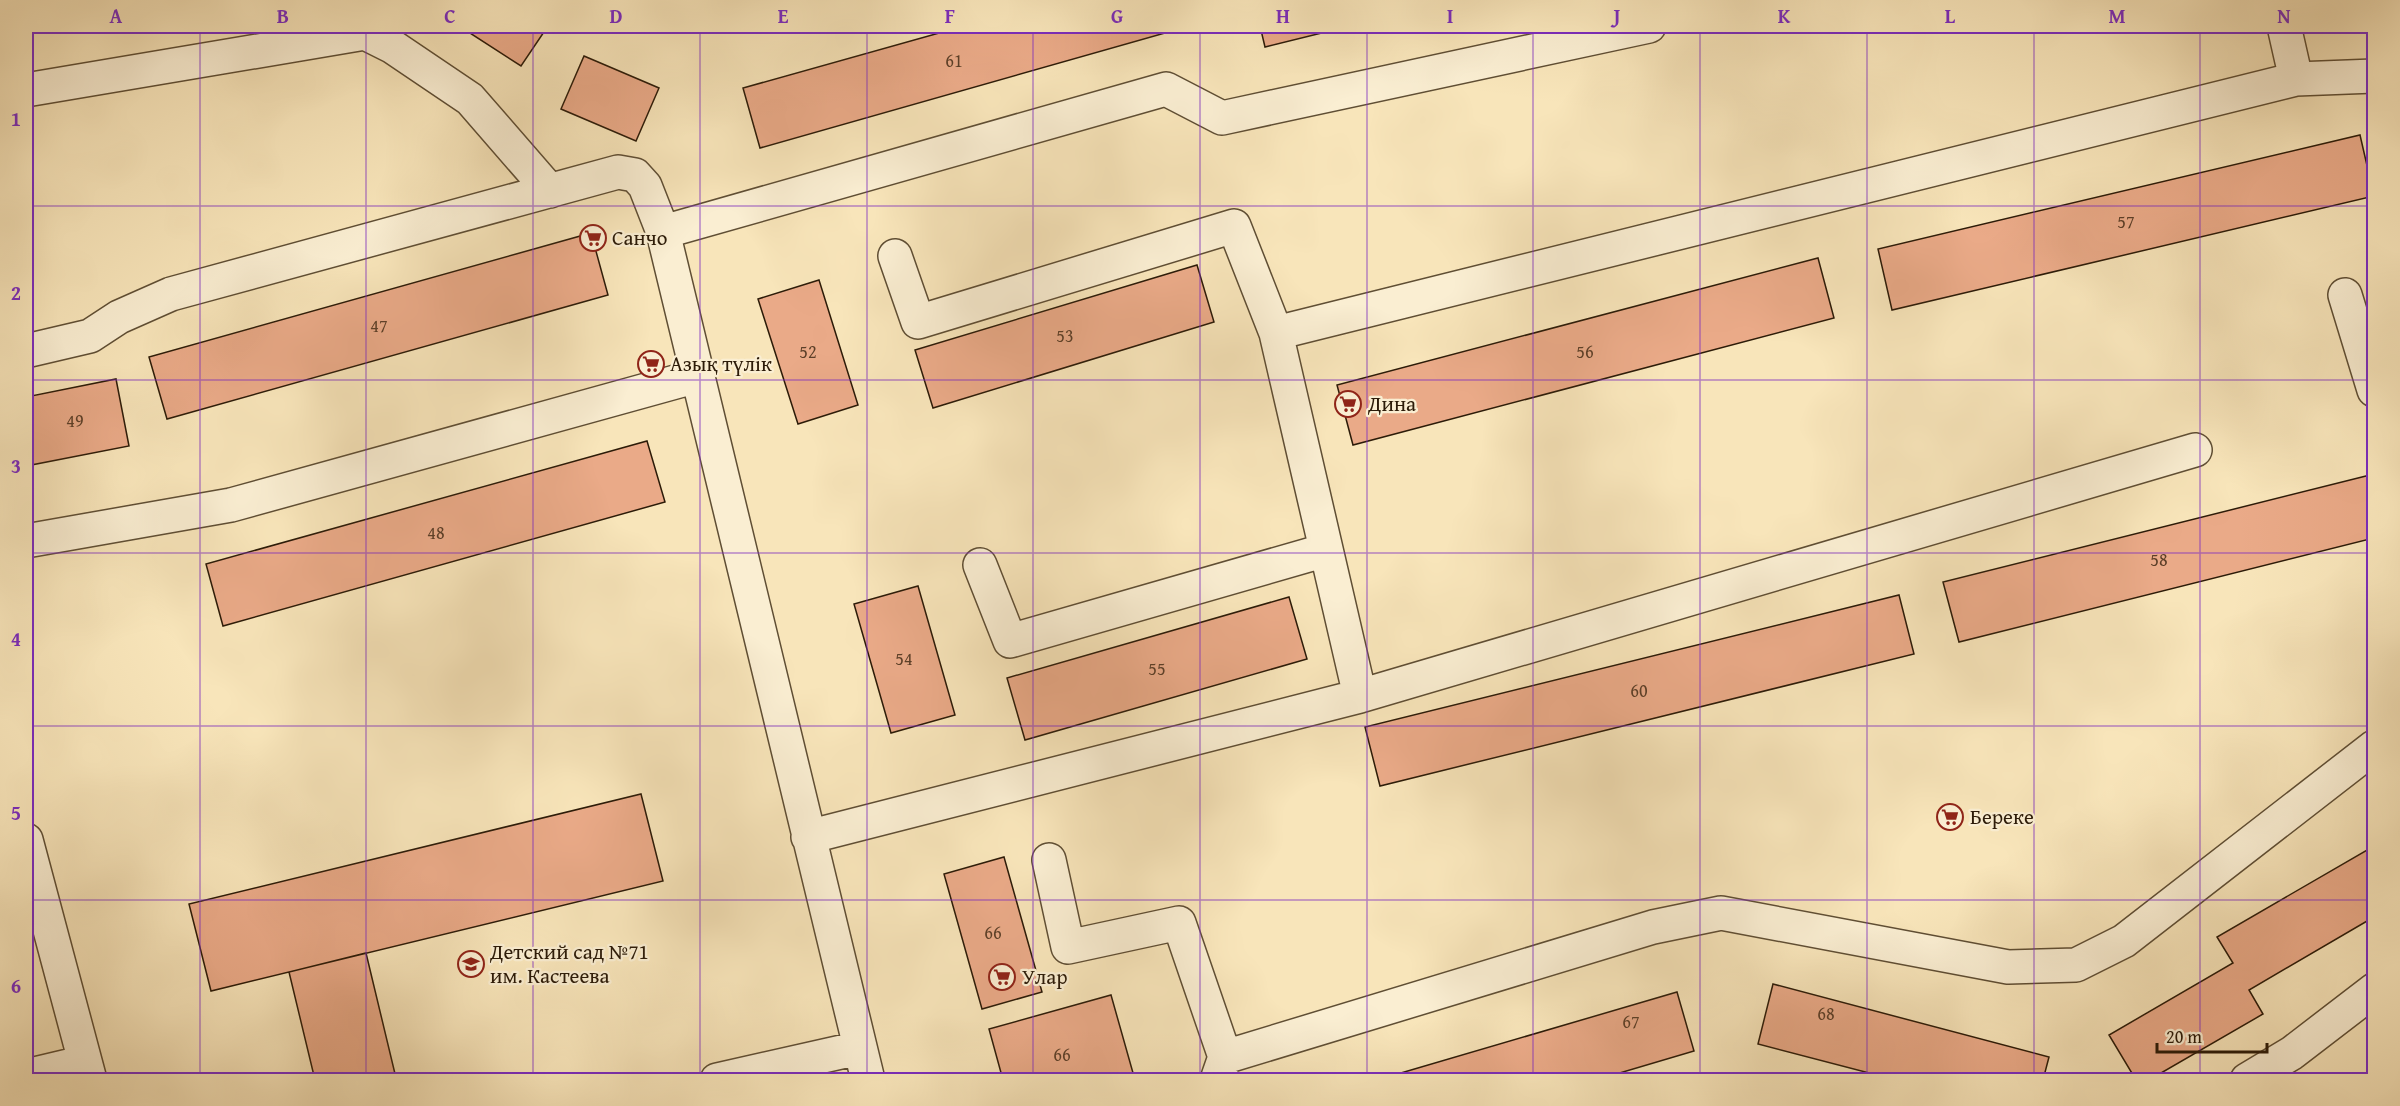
<svg xmlns="http://www.w3.org/2000/svg" width="2400" height="1106" viewBox="0 0 2400 1106" font-family="'Gentium Book Plus',serif">
<style>
.building{fill:#eaaa88;stroke:#2c1b08;stroke-width:1.5}
.lines{fill:none;stroke-linecap:round;stroke-linejoin:round}
.minor-casing{stroke:#5f4e34;stroke-width:36}
.minor{stroke:#faeed2;stroke-width:33}
.grid{fill:none;stroke:#7b2cbf;stroke-width:1.5;stroke-opacity:0.55}
.labels{text-anchor:middle;stroke-width:4.5;stroke-linejoin:round;paint-order:stroke}
.number-label{font-size:18px;fill:#5c3f28}
.poi-label{font-size:21px;fill:#2c1b08;stroke:#faeed2;text-anchor:start}
.neatline{fill:none;stroke:#7b2cbf;stroke-width:2}
.grid-label{font-size:20px;text-anchor:middle;font-weight:bold;fill:#7b2cbf}
</style>
<rect width="100%" height="100%" fill="#f8e5ba"/>
<filter id="stains"><feTurbulence type="fractalNoise" baseFrequency=".00333" numOctaves="4"/><feColorMatrix values="0 0 0 0 .2 0 0 0 0 .09 0 0 0 0 .02 0 0 0 .5 -.17"/></filter>
<radialGradient id="worn" r=".72"><stop offset=".6" stop-color="#630" stop-opacity="0"/><stop offset="1" stop-color="#630" stop-opacity=".3"/></radialGradient>
<path class="building" d="M459,26h89l-27,40z
M964,26h199l2,7 -405,115 -17,-60z
M1260,26h90l-85,21z
M2322,26h36l-34,7z
M584,56l75,32 -23,53 -75,-32z
M2360,135l14,61 -482,114 -14,-61z
M591,233l17,62 -441,124 -18,-62z
M1818,258l16,60 -481,127 -16,-60z
M1197,265l17,57 -281,86 -18,-58z
M819,280l39,125 -60,19 -40,-125z
M116,379l13,67 -103,20v-69z
M647,441l18,61 -442,124 -17,-62z
M2374,474v64l-415,104 -16,-60z
M918,586l37,129 -64,18 -37,-129z
M1899,595l15,59 -534,132 -15,-59z
M1289,597l18,62 -282,81 -18,-62z
M641,794l22,87 -452,110 -22,-87z
M2374,846v71l-125,73 14,24 -114,66h-13l-27,-45 124,-72 -16,-26z
M1004,857l38,135 -60,17 -38,-135z
M366,953l30,125 -9,2h-72l-26,-108z
M1773,984l276,73 -6,23h-147l-138,-36z
M1677,992l17,59 -98,29h-219z
M1111,995l24,85h-132l-14,-51z"/>
<g class="lines">
<defs>
<path id="minor" d="M2284,26l12,53
M26,90l339,-57 28,14 77,52 80,92
M663,232l503,-143 56,29 427,-92
M895,256l23,66 316,-96 42,107 84,363
M2345,295l29,95
M1276,333l1020,-254 78,-3
M26,351l64,-15 29,-19 52,-23 447,-122 17,3 10,11 18,46 205,848
M26,541l205,-36 466,-129
M980,565l30,76 316,-91
M808,837l552,-141 835,-246
M26,840l64,240
M1049,860l19,87 111,-24 46,134
M26,1076l59,-14
M717,1080l142,-32
M1217,1080l8,-23 428,-130 68,-14 287,54 68,-2 48,-24 250,-194
M2247,1080l45,-27 82,-63"/>
</defs>
<use href="#minor" class="minor-casing"/>
<use href="#minor" class="minor"/>
</g>
<path class="grid" d="M200,26v1054M366,26v1054M533,26v1054M700,26v1054M867,26v1054M1033,26v1054M1200,26v1054M1367,26v1054M1533,26v1054M1700,26v1054M1867,26v1054M2034,26v1054M2200,26v1054M26,206h2348M26,380h2348M26,553h2348M26,726h2348M26,900h2348"/>
<defs>
<symbol id="supermarket-ring" viewBox="-11 -11 22 22"><circle r="9.5" fill="#faeed2" stroke="#8f2418" stroke-width="1.5"/><path d="M-6-5.5h2.5l.6 2H6L4.5 2H-2.5L-4.4-4H-6ZM-1.5 3.2a1.3 1.3 0 1 0 .1 0ZM3 3.2a1.3 1.3 0 1 0 .1 0Z" fill="#8f2418"/></symbol>
<symbol id="school-ring" viewBox="-11 -11 22 22"><circle r="9.5" fill="#faeed2" stroke="#8f2418" stroke-width="1.5"/><path d="M0-5L7-2L0 1L-7-2ZM-4 1L0 2.5L4 1V4Q0 6-4 4Z" fill="#8f2418"/></symbol>
</defs>
<g fill-rule="evenodd">
<use href="#supermarket-ring" x="578" y="223" width="30" height="30"/>
<use href="#supermarket-ring" x="636" y="349" width="30" height="30"/>
<use href="#supermarket-ring" x="1333" y="389" width="30" height="30"/>
<use href="#supermarket-ring" x="1935" y="802" width="30" height="30"/>
<use href="#school-ring" x="456" y="949" width="30" height="30"/>
<use href="#supermarket-ring" x="987" y="962" width="30" height="30"/>
</g>
<g class="labels">
<g class="number-label">
<text x="954" y="67">61</text>
<text x="2126" y="228">57</text>
<text x="379" y="332">47</text>
<text x="1065" y="342">53</text>
<text x="808" y="358">52</text>
<text x="1585" y="358">56</text>
<text x="75" y="427">49</text>
<text x="436" y="539">48</text>
<text x="2159" y="566">58</text>
<text x="904" y="665">54</text>
<text x="1157" y="675">55</text>
<text x="1639" y="697">60</text>
<text x="993" y="939">66</text>
<text x="1826" y="1020">68</text>
<text x="1631" y="1028">67</text>
<text x="1062" y="1061">66</text>
</g>
<g class="poi-label">
<text x="612" y="245">Санчо</text>
<text x="670" y="371">Азық түлік</text>
<text x="1368" y="411">Дина</text>
<text x="1970" y="824">Береке</text>
<text x="490" y="959">Детский сад №71<tspan x="490" dy="24">им. Кастеева</tspan></text>
<text x="1022" y="984">Улар</text>
</g>
</g>
<rect width="2400" height="1106" fill="none" stroke="#f8e5ba" stroke-width="66"/>
<path d="M2157 1043v9h110v-9" fill="none" stroke="#2c1b08" stroke-width="3"/>
<text x="2166" y="1043" font-size="18" fill="#2c1b08" stroke="#faeed2" stroke-width="4.5" paint-order="stroke">20 m</text>
<rect x="33" y="33" width="2334" height="1040" class="neatline"/>
<g class="grid-label">
<text x="116" y="23">A</text>
<text x="283" y="23">B</text>
<text x="450" y="23">C</text>
<text x="616" y="23">D</text>
<text x="783" y="23">E</text>
<text x="950" y="23">F</text>
<text x="1117" y="23">G</text>
<text x="1283" y="23">H</text>
<text x="1450" y="23">I</text>
<text x="1617" y="23">J</text>
<text x="1784" y="23">K</text>
<text x="1950" y="23">L</text>
<text x="2117" y="23">M</text>
<text x="2284" y="23">N</text>
<text x="16" y="126">1</text>
<text x="16" y="300">2</text>
<text x="16" y="473">3</text>
<text x="16" y="646">4</text>
<text x="16" y="820">5</text>
<text x="16" y="993">6</text>
</g>
<rect width="100%" height="100%" filter="url(#stains)"/>
<rect width="100%" height="100%" fill="url(#worn)"/>
</svg>
